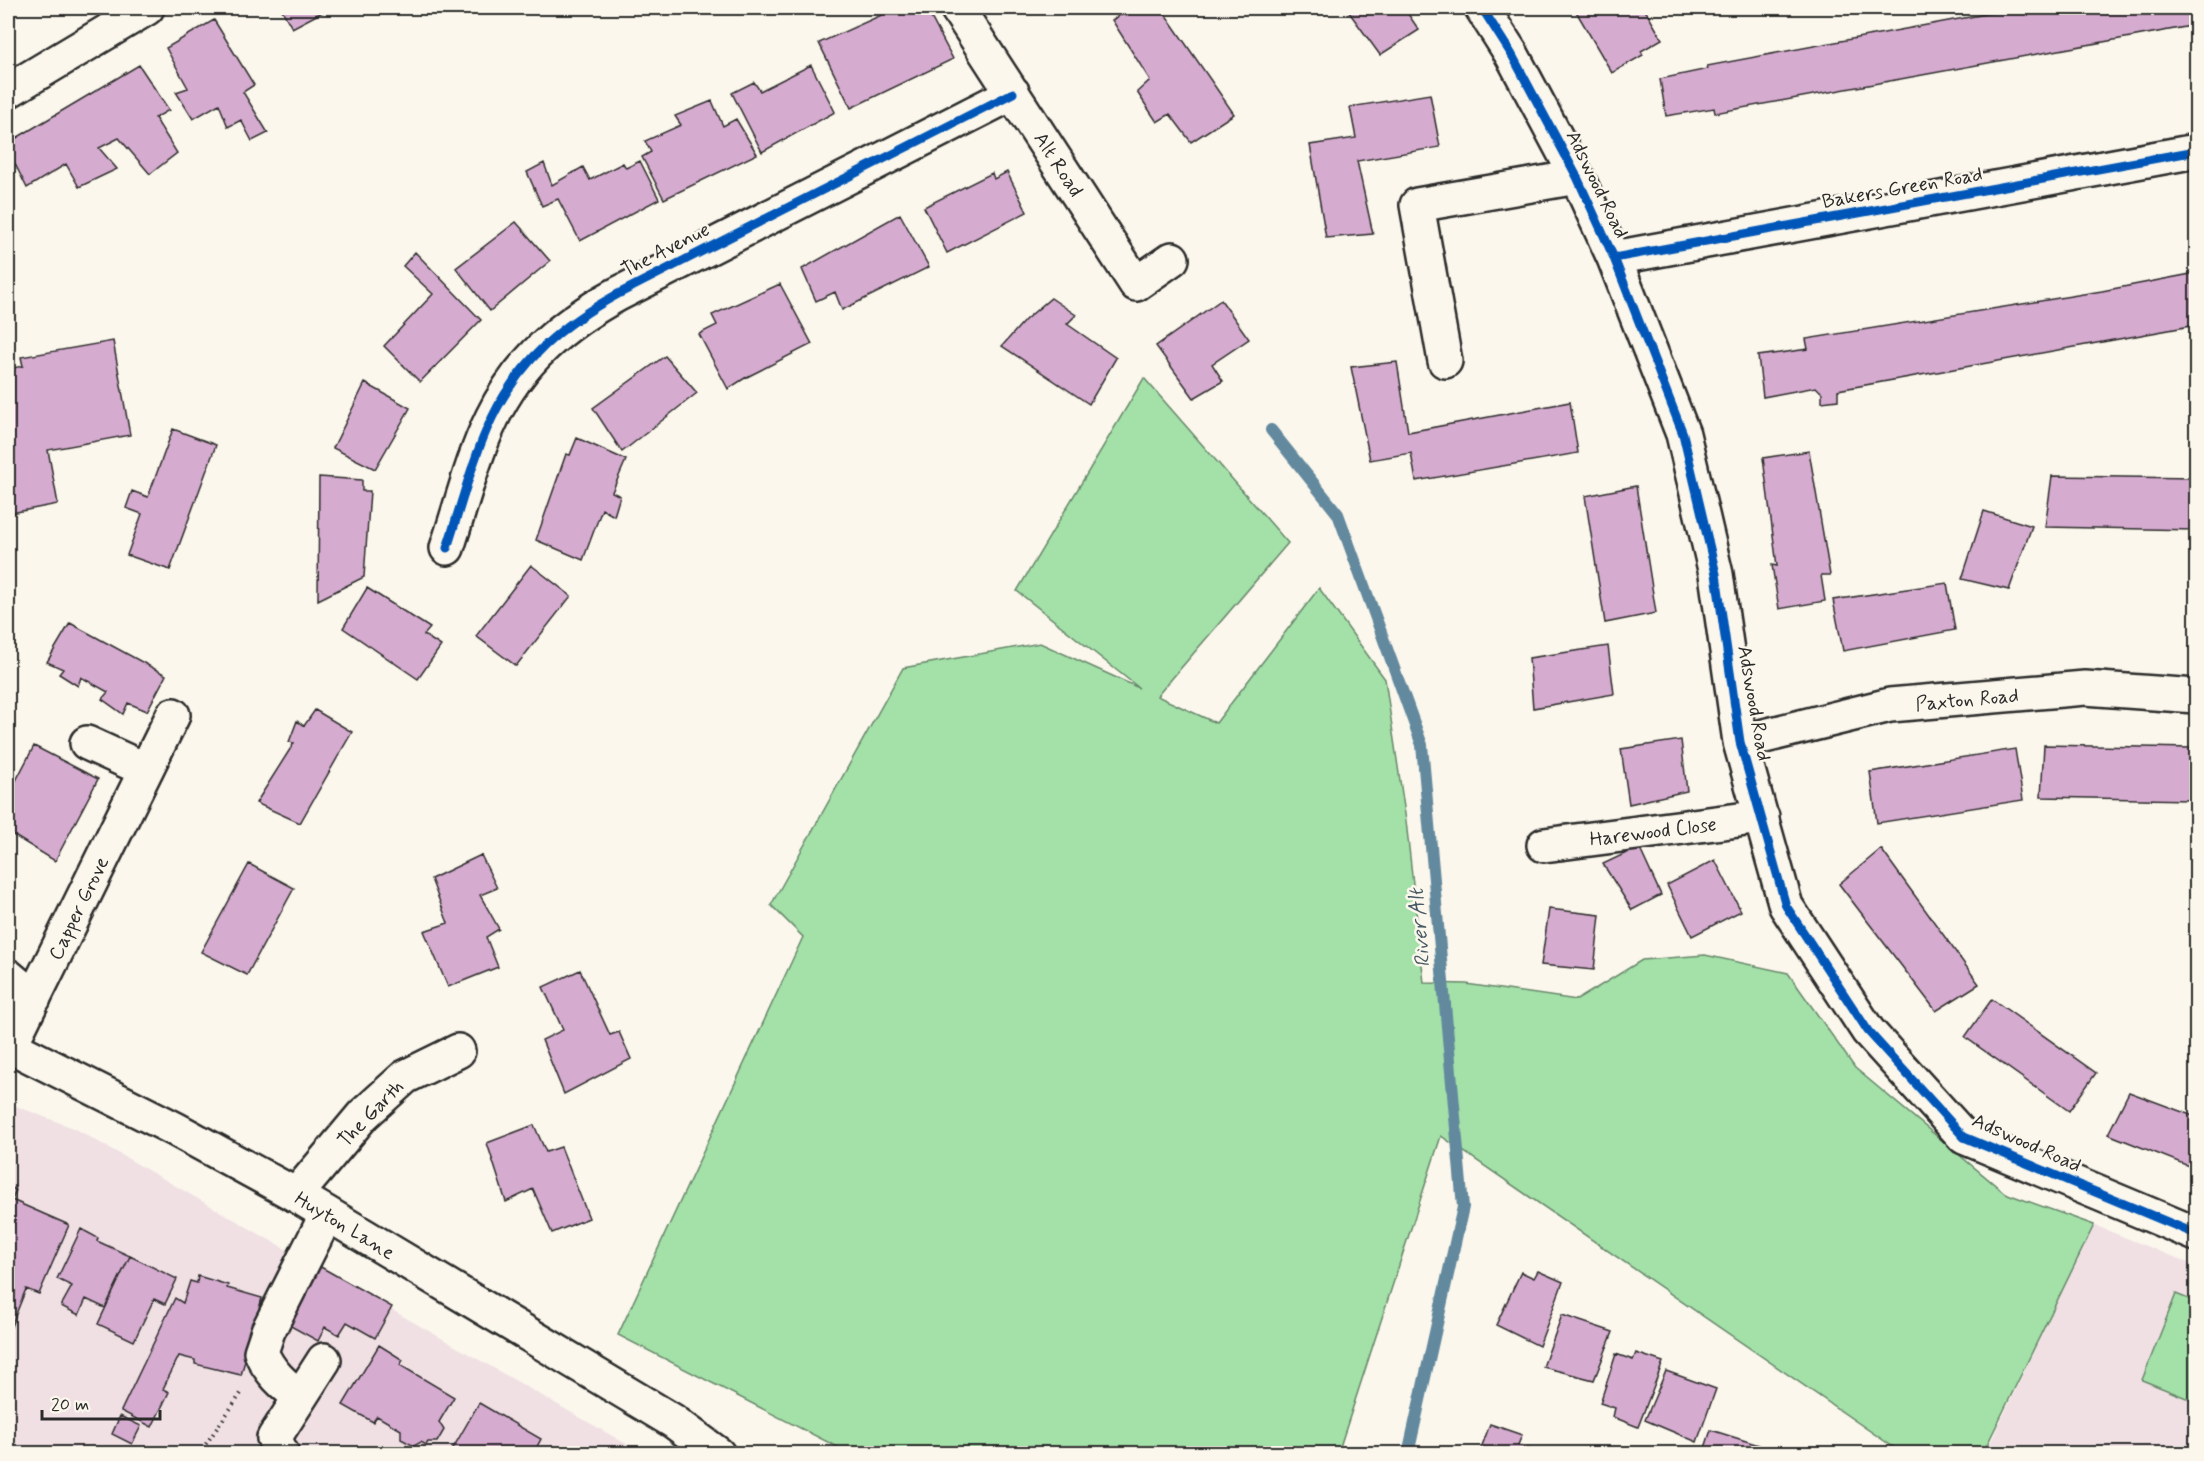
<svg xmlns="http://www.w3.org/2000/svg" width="2204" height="1461" viewBox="0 0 2204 1461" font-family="Mynerve,sans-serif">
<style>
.built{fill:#f0e0e4}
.green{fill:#a3e1a8;stroke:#67866a;stroke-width:1.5}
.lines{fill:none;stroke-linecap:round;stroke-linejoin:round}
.stream{stroke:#64899e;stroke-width:12}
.building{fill:#d6abd0;stroke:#2b2b2b;stroke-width:1.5}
.minor-casing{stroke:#2b2b2b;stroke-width:38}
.major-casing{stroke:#2b2b2b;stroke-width:38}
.path{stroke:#2b2b2b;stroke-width:4;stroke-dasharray:1.5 4.5;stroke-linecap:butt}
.minor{stroke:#fbf7ec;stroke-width:33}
.major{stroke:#fbf7ec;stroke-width:33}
.cycleway-casing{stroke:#fbf7ec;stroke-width:13}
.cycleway{stroke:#0057b8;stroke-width:9}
.labels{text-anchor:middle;stroke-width:5;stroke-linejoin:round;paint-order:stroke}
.street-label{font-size:20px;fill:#2b2b2b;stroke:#fbf7ec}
.water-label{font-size:21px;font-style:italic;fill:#485a65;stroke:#fbf7ec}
</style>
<rect width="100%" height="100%" fill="#fbf7ec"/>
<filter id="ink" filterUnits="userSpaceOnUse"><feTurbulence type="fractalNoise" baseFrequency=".0167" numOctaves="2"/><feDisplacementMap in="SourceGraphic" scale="12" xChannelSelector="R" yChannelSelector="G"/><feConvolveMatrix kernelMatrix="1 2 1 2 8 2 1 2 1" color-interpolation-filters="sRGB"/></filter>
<g filter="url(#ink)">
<path class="built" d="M8,1103l68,26 566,324h-634z
M2094,1225l102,41v187l-211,1z"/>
<path class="green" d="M1144,378l144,165 -131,153 59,27 103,-135 66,91 21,142 18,162 42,1 111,16 65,-40 63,-5 83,18 67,95 150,125 89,32 -111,228h-81l-461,-317 -103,317h-489l-231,-118 185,-398 -32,-32 132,-237 137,-25 99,45 -122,-97z
M2176,1294l20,8v100l-54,-22z"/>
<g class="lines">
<path class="stream" d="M1271,430l67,84 84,231 41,462 -55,247"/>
</g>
<path class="building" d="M281,8h49l-38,20z
M897,8h29l27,51 -102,49 -32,-65z
M1131,8h30l73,106 -43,28 -21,-28 -13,8 -20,-30 13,-12 -38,-60z
M1346,8h58l15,22 -39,25z
M1574,8h70l18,31 -21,12 2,4 -31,18z
M2018,8h178v17l-481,88 -1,-5 -48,8 -6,-37 48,-10 -1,-3z
M214,20l40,65 -11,7 25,41 -16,8 -11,-21 -13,7 -9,-23 -26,15 -17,-27 12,-4 -22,-40z
M139,65l30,45 -14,8 22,35 -27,21 -31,-36 -20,10 18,21 -38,18 -13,-23 -39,24 -19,-38v-7z
M811,65l24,47 -73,40 -30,-59 22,-11 6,9z
M1430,94l10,53 -83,14 16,73 -47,4 -16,-93 46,-7 -6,-31z
M712,101l11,25 13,-7 21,35 -93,45 -22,-42 9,-5 -6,-11 36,-16 -6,-9z
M640,161l19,38 -79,42 -22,-42 -16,7 -15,-34 17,-9 8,22 31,-18 7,13 33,-17 3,5z
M1007,172l20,40 -80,41 -23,-46 68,-34 2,6z
M900,214l29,53 -87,43 -7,-18 -19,9 -14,-32z
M516,222l34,39 -60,50 -34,-43z
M415,252l66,68 -61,62 -36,-36 49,-52 -30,-28z
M2196,273v52l-358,65v10l-16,2v-9l-6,-6 -53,10 -5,-41 50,-7 -2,-10 296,-48z
M780,284l32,60 -67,34 -17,11 -29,-55 18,-9 -5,-10z
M1051,298l25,17 -9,9 49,34 -27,46 -87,-58 23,-26z
M1221,300l28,39 -37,25 11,17 -29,17 -38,-52z
M113,341l17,94 -82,15 10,54 -47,9 -3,-18v-126l15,-3 -2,-9z
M665,356l32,37 -75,59 -29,-44z
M1397,362l11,70 162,-30 8,51 -162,28 -5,-28 -41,7 -19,-93z
M365,383l45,25 -35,61 -42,-21z
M173,429l43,16 -46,125 -43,-15 15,-41 -16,-6 6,-17 16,6z
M577,438l49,22 -14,32 8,4 -6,20 -12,-7 -19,51 -47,-20 30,-86 4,1z
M1809,451l21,124h-9l4,26 -46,8 -7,-44 5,1 -14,-108z
M2052,476l143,2v52l-150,-3z
M319,477l43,3v11h8l-6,86 -46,23z
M1636,486l20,127 -51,10 -20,-127z
M1984,511l48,15 -23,64 -47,-11z
M531,565l40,31 -55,70 -40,-30z
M1947,583l8,47 -112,21 -10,-51z
M367,588l63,40 -6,7 17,11 -23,33 -75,-51z
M70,623l96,52 -19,36 -19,-8 -5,11 -21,-15 6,-7 -27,-15 -3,9 -19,-12 4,-5 -16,-7z
M1608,646l6,48 -81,14 -4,-50z
M315,710l37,22 -52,91 -44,-20 38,-60 -5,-1 8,-21 7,5z
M1681,740l6,51 -58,13 -8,-55z
M2044,745l147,3 -1,52 -149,-3z
M34,746l64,33 -43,82 -47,-29v-36z
M2015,749l8,51 -146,23 -7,-51z
M1639,847l22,48 -29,15 -29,-46z
M1881,849l98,135 -43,27 -97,-127z
M481,855l16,33 -17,7 19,34 -13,8 12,30 -50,20 -24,-56 24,-8 -17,-44z
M1715,860l26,51 -49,25 -25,-51z
M249,864l45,24 -47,87 -46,-23z
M1549,909l51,6 -6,55 -53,-5z
M580,970l30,65 9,-3 12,27 -67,35 -22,-54 21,-10 -20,-43z
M1992,999l104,74 -27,38 -104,-74z
M2129,1092l67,25v52l-88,-35z
M534,1125l12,27 15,-5 28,71 -37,15 -19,-44 -27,13 -19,-59z
M8,1186l8,4 -4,10 57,25 -30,69 -13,-5 -18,45z
M81,1229l17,9 -1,3 33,15 -25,52 -19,-9 -7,16 -18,-9 11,-20 -15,-7z
M130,1256l47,23 -12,25 -11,-5 -20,42 -36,-17z
M319,1266l73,41 -17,31 -28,-16 -8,13 -14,-8 -7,14 -31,-17z
M1538,1271l25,11 -24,64 -43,-21 25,-53 13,6z
M198,1276l30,9 -1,3 35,10 -21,77 -46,-11v-4l-16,-4 -16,33 6,3 -17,35 -31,-16 54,-113 8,5 7,-22 7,2z
M1562,1315l51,17 -19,48 -51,-13z
M379,1345l24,15 -3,5 54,32 -15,25 5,8 -7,12h-9l-2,3 -5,-3 -7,4 -13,-7v-9l-24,-14 -4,6 -30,-17z
M1636,1353l27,9 -25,65 -25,-10 2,-9 -15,-5 16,-49 17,6z
M1666,1371l50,18 -19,53 -52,-22z
M479,1403l62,36 -8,15h-75l-6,-4z
M120,1416l21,10 -9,18 -20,-10z
M1490,1424l32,11 -4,10 24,9h-63z
M1711,1430l51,16 -3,8h-56z"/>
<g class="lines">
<defs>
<path id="minor" d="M957,8l179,276 36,-25
M1482,8l30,47 65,122 37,81 69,176 33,140 24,168 46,164 82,125 96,106 232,97
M8,91l139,-83
M1614,258l582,-107
M1445,361l-28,-156 160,-28
M447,548c14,-42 26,-91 45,-130 28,-58 71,-94 126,-124l395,-201
M1740,742l150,-37 195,-17 111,8
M87,743l59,27
M1544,845l218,-28
M8,976l26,22
M8,1050l165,-335
M296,1195l67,-80 42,-38 53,-26
M300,1397c-16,-12 -31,-25 -39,-45l7,-21 59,-117
M282,1454l-8,-16 50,-78"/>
<path id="major" d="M8,1045l167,84 121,66 377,226 45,33"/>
</defs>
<use href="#minor" class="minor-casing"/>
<use href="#major" class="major-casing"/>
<path class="path" d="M199,1454l43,-62"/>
<use href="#minor" class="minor"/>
<use href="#major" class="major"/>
<defs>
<path id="cycleway" d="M1482,8l30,47 65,122 37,81 69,176 33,140 24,168 46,164 82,125 96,106 232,97
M1614,258l582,-107
M447,548c14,-42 26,-91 45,-130 28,-58 71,-94 126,-124l395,-201"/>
</defs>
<use href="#cycleway" class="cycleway-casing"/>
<use href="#cycleway" class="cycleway"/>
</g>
</g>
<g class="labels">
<g class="street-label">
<text transform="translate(1059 164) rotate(57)" y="7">Alt Road</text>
<text transform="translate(1598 184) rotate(64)" y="7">Adswood Road</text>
<text transform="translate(1902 187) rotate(-10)" y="7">Bakers Green Road</text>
<text transform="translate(665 249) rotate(-27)" y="7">The Avenue</text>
<text transform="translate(1967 699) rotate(-5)" y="7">Paxton Road</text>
<text transform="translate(1755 703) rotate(80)" y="7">Adswood Road</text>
<text transform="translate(1653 831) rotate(-7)" y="7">Harewood Close</text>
<text transform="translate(78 908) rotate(-64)" y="7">Capper Grove</text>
<text transform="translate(370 1113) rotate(-46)" y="7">The Garth</text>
<text transform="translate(2027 1142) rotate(24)" y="7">Adswood Road</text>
<text transform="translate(345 1225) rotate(31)" y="7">Huyton Lane</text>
</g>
<g class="water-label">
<text transform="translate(1419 928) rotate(-95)" y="7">River Alt</text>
</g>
</g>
<rect width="2204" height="1461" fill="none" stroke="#fbf7ec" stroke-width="30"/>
<rect x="15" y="15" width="2174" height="1431" fill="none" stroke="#2b2b2b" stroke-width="2" filter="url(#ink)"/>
<path d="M42 1410v9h118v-9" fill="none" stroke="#2b2b2b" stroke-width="3"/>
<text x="51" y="1410" font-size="18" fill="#2b2b2b" stroke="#fbf7ec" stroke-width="4.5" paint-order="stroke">20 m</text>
</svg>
